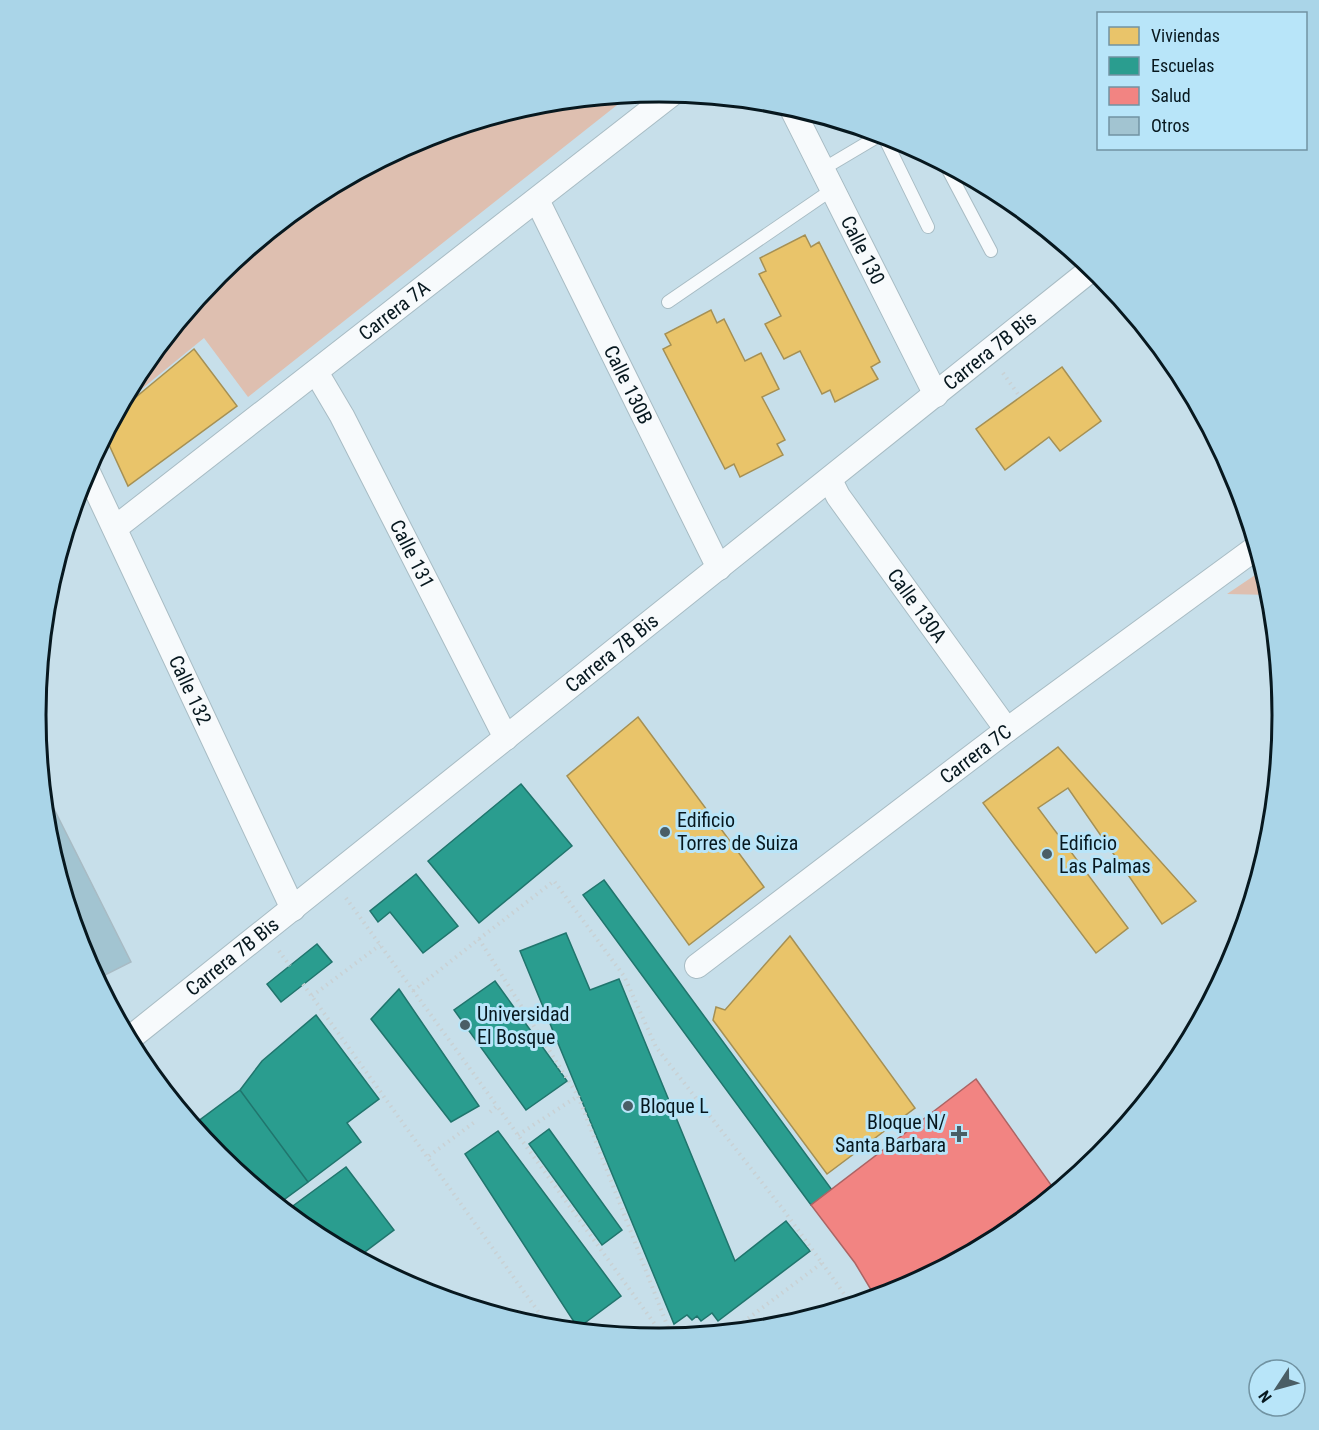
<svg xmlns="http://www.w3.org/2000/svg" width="1319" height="1430" viewBox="0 0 1319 1430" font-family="'Roboto Condensed',sans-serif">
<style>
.green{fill:#debfb0}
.homes{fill:#e9c46a;stroke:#a59054;stroke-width:1.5}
.schools{fill:#2a9d8f;stroke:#20756d;stroke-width:1.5}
.health{fill:#f28482;stroke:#ac6464;stroke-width:1.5}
.building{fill:#a2c4d1;stroke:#a8bbc4;stroke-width:1.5}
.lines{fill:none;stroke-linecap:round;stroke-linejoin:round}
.lane-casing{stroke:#a8bcc4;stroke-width:14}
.street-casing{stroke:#a8bcc4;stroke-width:26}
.path{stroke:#c9d1d4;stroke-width:4;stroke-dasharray:1.5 4.5;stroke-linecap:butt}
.lane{stroke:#f7fafc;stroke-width:12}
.street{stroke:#f7fafc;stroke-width:24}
.poi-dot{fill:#4a5e66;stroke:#b8e5f9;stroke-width:2}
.labels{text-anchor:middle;stroke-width:6;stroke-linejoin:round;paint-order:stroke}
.street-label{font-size:20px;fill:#07181f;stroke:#b8e5f9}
.poi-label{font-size:20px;fill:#07181f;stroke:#b8e5f9;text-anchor:start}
.rim{fill:none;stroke:#07181f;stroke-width:3}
</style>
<rect width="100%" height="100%" fill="#c7dfea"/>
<path class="green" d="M631,94l-383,303 -44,-59 -82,67 19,-37 78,-94 94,-78 108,-57 117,-36z
M1264,569l7,26 -44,-1z"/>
<path class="homes" d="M805,235l6,12 8,-5 61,120 -9,5 7,12 -43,23 -5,-12 -8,4 -22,-43 -16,8 -19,-35 16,-8 -22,-42 7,-3 -6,-13z
M711,310l6,13 7,-4 21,42 16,-8 18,36 -17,8 23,43 -8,4 6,11 -43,22 -6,-13 -9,5 -62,-120 8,-4 -6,-11z
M194,349l43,57 -109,80 -23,-50 13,-24z
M1062,367l39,54 -41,30 -11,-14 -44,33 -29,-41z
M638,717l126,170 -75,58 -122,-169z
M1058,747l138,154 -34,23 -94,-136 -30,20 90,120 -32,25 -113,-150z
M790,936l125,172 -88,66 -114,-154 3,-13 9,3z"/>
<path class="schools" d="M521,784l51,62 -93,77 -51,-62z
M416,874l42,52 -35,27 -33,-41 -12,10 -8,-11z
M604,880l228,310 -21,15 -228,-310z
M566,933l24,57 29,-11 116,282 51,-40 24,30 -92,70 -6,-8 -11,8 -4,-5 -5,4 -5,-5 -13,9 -154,-373z
M317,944l15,18 -51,40 -14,-18z
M495,981l72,100 -41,29 -72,-100z
M399,989l80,117 -28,16 -80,-103z
M316,1015l63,84 -32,24 14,19 -53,40 -68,-92 22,-29z
M240,1090l68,92 -30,22 -60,-48 -25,-31z
M549,1129l73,101 -20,15 -73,-101z
M498,1131l123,165 -43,32 -113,-174z
M346,1167l48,63 -36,27 -45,-24 -27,-22z"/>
<path class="health" d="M976,1079l80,113 -50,42 -108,57 -22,7 -21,-35 -44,-58z"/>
<path class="building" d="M43,787l88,175 -34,17 -14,-26 -35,-117z"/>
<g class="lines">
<defs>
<path id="lane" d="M883,135l45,92
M945,164l46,87
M823,169l59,-35
M668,302l165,-113"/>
<g id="street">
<path id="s1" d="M791,107l145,288"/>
<path id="s2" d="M537,200l182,368"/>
<path id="s3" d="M316,372l26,44 164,322"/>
<path id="s4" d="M87,470l206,439"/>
<path id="s5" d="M830,480l8,16 169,234"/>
<path id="s6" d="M115,528l558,-435"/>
<path id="s7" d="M697,966l310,-236 250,-183"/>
<path id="s8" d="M129,1039l964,-771"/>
</g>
</defs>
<use href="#lane" class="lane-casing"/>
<use href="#street" class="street-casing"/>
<path class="path" d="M1003,373l17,24
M346,898l151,208
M479,939l75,-58 70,95 32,71 129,165 37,51 -92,69
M279,951l11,15
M303,984l247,344
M413,991l66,-52 99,157 91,234
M312,996l68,-51
M490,1112l7,-6 162,224
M518,1135l60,-39
M429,1156l47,-35
M822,1263l30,42
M648,1337l11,-7 70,2"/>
<use href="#lane" class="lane"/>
<use href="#street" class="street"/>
</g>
<g class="poi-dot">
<circle cx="665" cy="832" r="6"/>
<circle cx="1047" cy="854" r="6"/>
<circle cx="465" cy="1025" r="6"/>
<circle cx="628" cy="1106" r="6"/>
<path d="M956 1125h6v6h6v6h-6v6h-6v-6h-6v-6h6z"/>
</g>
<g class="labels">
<g class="street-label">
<text dy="7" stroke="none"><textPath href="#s1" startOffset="160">Calle 130</textPath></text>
<text dy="7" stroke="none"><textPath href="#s6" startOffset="354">Carrera 7A</textPath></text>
<text dy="7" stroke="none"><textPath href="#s8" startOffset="1102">Carrera 7B Bis</textPath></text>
<text dy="7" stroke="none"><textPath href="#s2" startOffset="206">Calle 130B</textPath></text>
<text dy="7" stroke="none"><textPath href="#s3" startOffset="206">Calle 131</textPath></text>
<text dy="7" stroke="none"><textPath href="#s5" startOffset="153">Calle 130A</textPath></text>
<text dy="7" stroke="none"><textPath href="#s8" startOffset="618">Carrera 7B Bis</textPath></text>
<text dy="7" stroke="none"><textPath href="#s4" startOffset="243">Calle 132</textPath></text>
<text dy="7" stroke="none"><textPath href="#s7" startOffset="350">Carrera 7C</textPath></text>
<text dy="7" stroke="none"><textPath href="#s8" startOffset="132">Carrera 7B Bis</textPath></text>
</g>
<g class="poi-label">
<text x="677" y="827">Edificio<tspan x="677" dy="23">Torres de Suiza</tspan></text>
<text x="1059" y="850">Edificio<tspan x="1059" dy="23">Las Palmas</tspan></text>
<text x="477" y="1021">Universidad<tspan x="477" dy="23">El Bosque</tspan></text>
<text x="640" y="1113">Bloque L</text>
<text x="946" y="1129" text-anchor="end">Bloque N/<tspan x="946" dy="23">Santa Barbara</tspan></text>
</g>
</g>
<path d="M0 0H1319V1430H0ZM46 715a613 613 0 1 1 1226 0a613 613 0 1 1-1226 0Z" fill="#aad5e8" fill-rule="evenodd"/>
<path class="rim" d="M46 715a613 613 0 1 1 1226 0a613 613 0 1 1-1226 0Z"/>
<rect x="1097" y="12" width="210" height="138" fill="#b8e5f9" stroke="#7193a2" stroke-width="1.5"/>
<rect x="1109" y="27" width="30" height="18" fill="#e9c46a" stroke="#7193a2" stroke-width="1.5"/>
<text x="1151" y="42" font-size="18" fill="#07181f">Viviendas</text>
<rect x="1109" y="57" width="30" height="18" fill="#2a9d8f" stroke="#7193a2" stroke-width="1.5"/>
<text x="1151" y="72" font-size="18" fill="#07181f">Escuelas</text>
<rect x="1109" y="87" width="30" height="18" fill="#f28482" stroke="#7193a2" stroke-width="1.5"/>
<text x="1151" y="102" font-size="18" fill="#07181f">Salud</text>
<rect x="1109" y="117" width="30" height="18" fill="#a2c4d1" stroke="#7193a2" stroke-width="1.5"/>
<text x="1151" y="132" font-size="18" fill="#07181f">Otros</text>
<g transform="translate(1277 1388) rotate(234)"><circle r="28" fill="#b8e5f9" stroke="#7193a2" stroke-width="1.5"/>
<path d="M0-4.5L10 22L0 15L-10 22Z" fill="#4a5e66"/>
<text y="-9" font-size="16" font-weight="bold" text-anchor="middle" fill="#07181f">N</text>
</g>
</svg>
